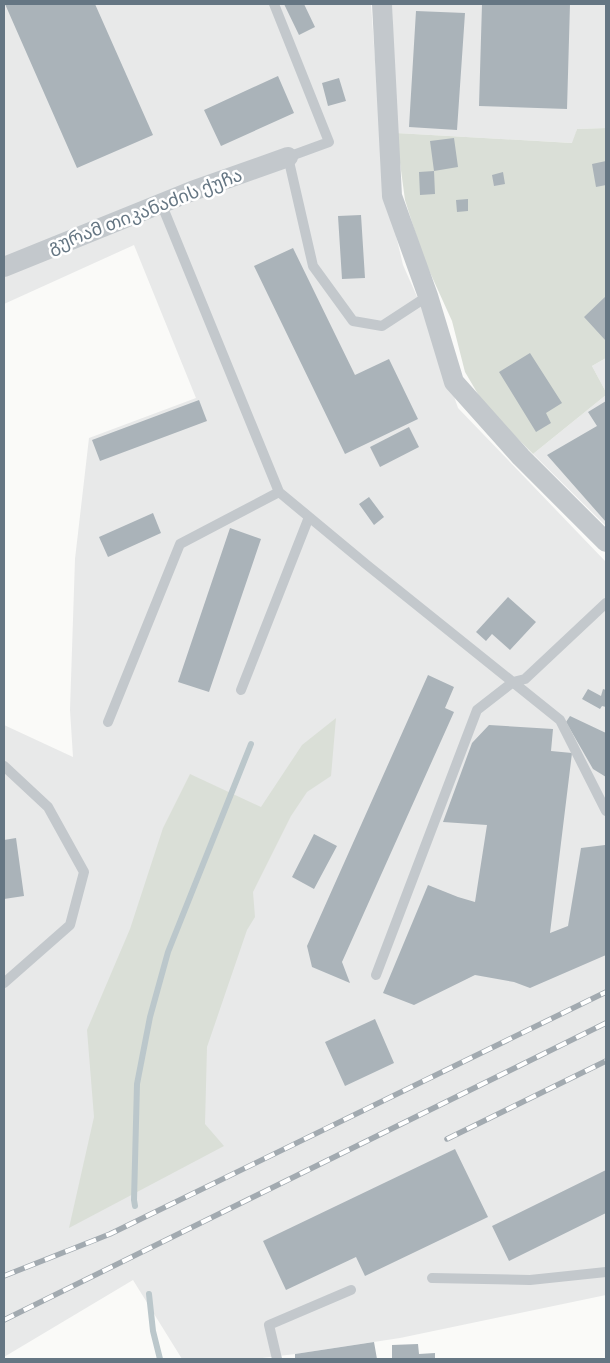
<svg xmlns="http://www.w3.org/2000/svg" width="610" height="1363" viewBox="0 0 610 1363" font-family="Cabin,'Noto Sans Georgian',sans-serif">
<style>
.built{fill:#e8e9e9}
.green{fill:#dadfd7}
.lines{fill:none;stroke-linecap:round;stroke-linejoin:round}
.stream{stroke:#bbc7cb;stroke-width:6}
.building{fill:#aab3b9}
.lane{stroke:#c3c8cc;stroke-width:10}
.street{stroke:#c3c8cc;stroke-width:20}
.rail-casing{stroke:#a2aab0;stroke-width:5.5}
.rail{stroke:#fff;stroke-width:4;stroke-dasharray:11;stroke-linecap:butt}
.labels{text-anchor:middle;stroke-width:5;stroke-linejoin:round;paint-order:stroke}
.street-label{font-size:18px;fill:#657683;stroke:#fff}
</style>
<rect width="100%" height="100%" fill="#fafaf8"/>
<path class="built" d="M4,4h367l13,181 19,80 27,61 28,82 148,154v733l-206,43 -105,16 -41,5h-72l-49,-79 -129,77v-632l69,32 -3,-47 5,-151 14,-121 107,-40 -62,-153 -130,59z
M392,4h214v124l-29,1 -4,14 -177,-10z
M606,358v34l-14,-26z
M606,395v131l-73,-72z"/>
<path class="green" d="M606,128v230l-14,8 14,26v3l-73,59 -48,-48 -20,-34 -13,-51 -29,-64 -18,-57 -9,-67 176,10 5,-14z
M336,718l-5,58 -24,16 -16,24 -38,76 2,25 -8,13 -40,117 -2,77 19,22 -155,82 25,-111 -7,-87 43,-101 33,-101 27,-54 71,33 41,-62z"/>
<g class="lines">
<path class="stream" d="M135,1206l-1,-6 3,-116 13,-67 18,-65 83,-208
M149,1294l4,37 7,28"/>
</g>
<path class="building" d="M5,4h90l58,131 -76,33z
M284,4h20l11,23 -16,8z
M482,4h88l-3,105 -88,-3z
M416,11l49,2 -8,117 -48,-3z
M278,76l16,37 -73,33 -17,-36z
M339,78l7,23 -18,5 -6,-23z
M454,138l4,29 -24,4 -4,-30z
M606,161v24l-10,2 -4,-23z
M434,171l1,23 -15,1 -1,-23z
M503,172l2,12 -11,2 -2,-11z
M468,199v12l-11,1 -1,-12z
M361,215l4,63 -23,1 -4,-63z
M293,248l62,127 34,-16 29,60 -73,35 -91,-188z
M606,296v45l-22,-24z
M530,353l32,50 -16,10 5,10 -15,9 -37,-60z
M199,400l8,21 -107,40 -8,-21z
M606,401v121l-59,-67 50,-29 -9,-14z
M409,427l10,20 -39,20 -10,-20z
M369,497l15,20 -10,8 -15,-21z
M153,513l8,20 -53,24 -9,-20z
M230,528l31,11 -52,153 -31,-10z
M508,597l28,25 -26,28 -18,-16 -6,7 -10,-9z
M428,675l26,12 -9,21 9,4 -112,250 8,21 -38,-16 -5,-21z
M588,689l13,7 2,-7 3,1v17l-4,-1 -2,3 -18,-10z
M570,716l36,17v44l-13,-8 -27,-47z
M489,725l64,4 -2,22 21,2 -22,180 18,-7 13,-78 24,-3 1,8v102l-76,33 -16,-6 -39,-7 -61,30 -31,-12 45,-108 30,12 17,5 12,-77 -44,-3 29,-79z
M314,834l23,12 -23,43 -22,-12z
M16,838l8,58 -20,3v-59z
M375,1019l19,44 -49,23 -20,-44z
M455,1149l33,68 -123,59 -9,-19 -70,33 -23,-49z
M606,1170v43l-97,48 -17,-35z
M374,1342l3,17h-82v-5z
M418,1344l1,10 16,-1v6h-43v-14z"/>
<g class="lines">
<path class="lane" d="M274,4l55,138 -41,15 25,109 40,55 29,5 46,-30
M161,203l118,289 88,73 193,155 46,91
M241,690l68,-173
M108,722l72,-178 99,-52
M4,766l44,41 36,65 -14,53 -66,58
M376,975l101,-265 36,-28 12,-3 81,-76
M432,1278l98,2 76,-8
M277,1359l-8,-34 82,-35"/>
<path class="street" d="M382,4l10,192 36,100 26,86 67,75 85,85
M4,267l188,-76 96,-34"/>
<defs>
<path id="rail" d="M447,1139l159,-78
M4,1276l106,-42 496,-242
M4,1320l602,-297"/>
</defs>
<use href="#rail" class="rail-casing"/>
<use href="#rail" class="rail"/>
</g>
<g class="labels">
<g class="street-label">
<text transform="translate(145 211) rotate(-21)" y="6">გურამ თიკანაძის ქუჩა</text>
</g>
</g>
<rect width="610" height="1363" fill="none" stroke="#657683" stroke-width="10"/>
</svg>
